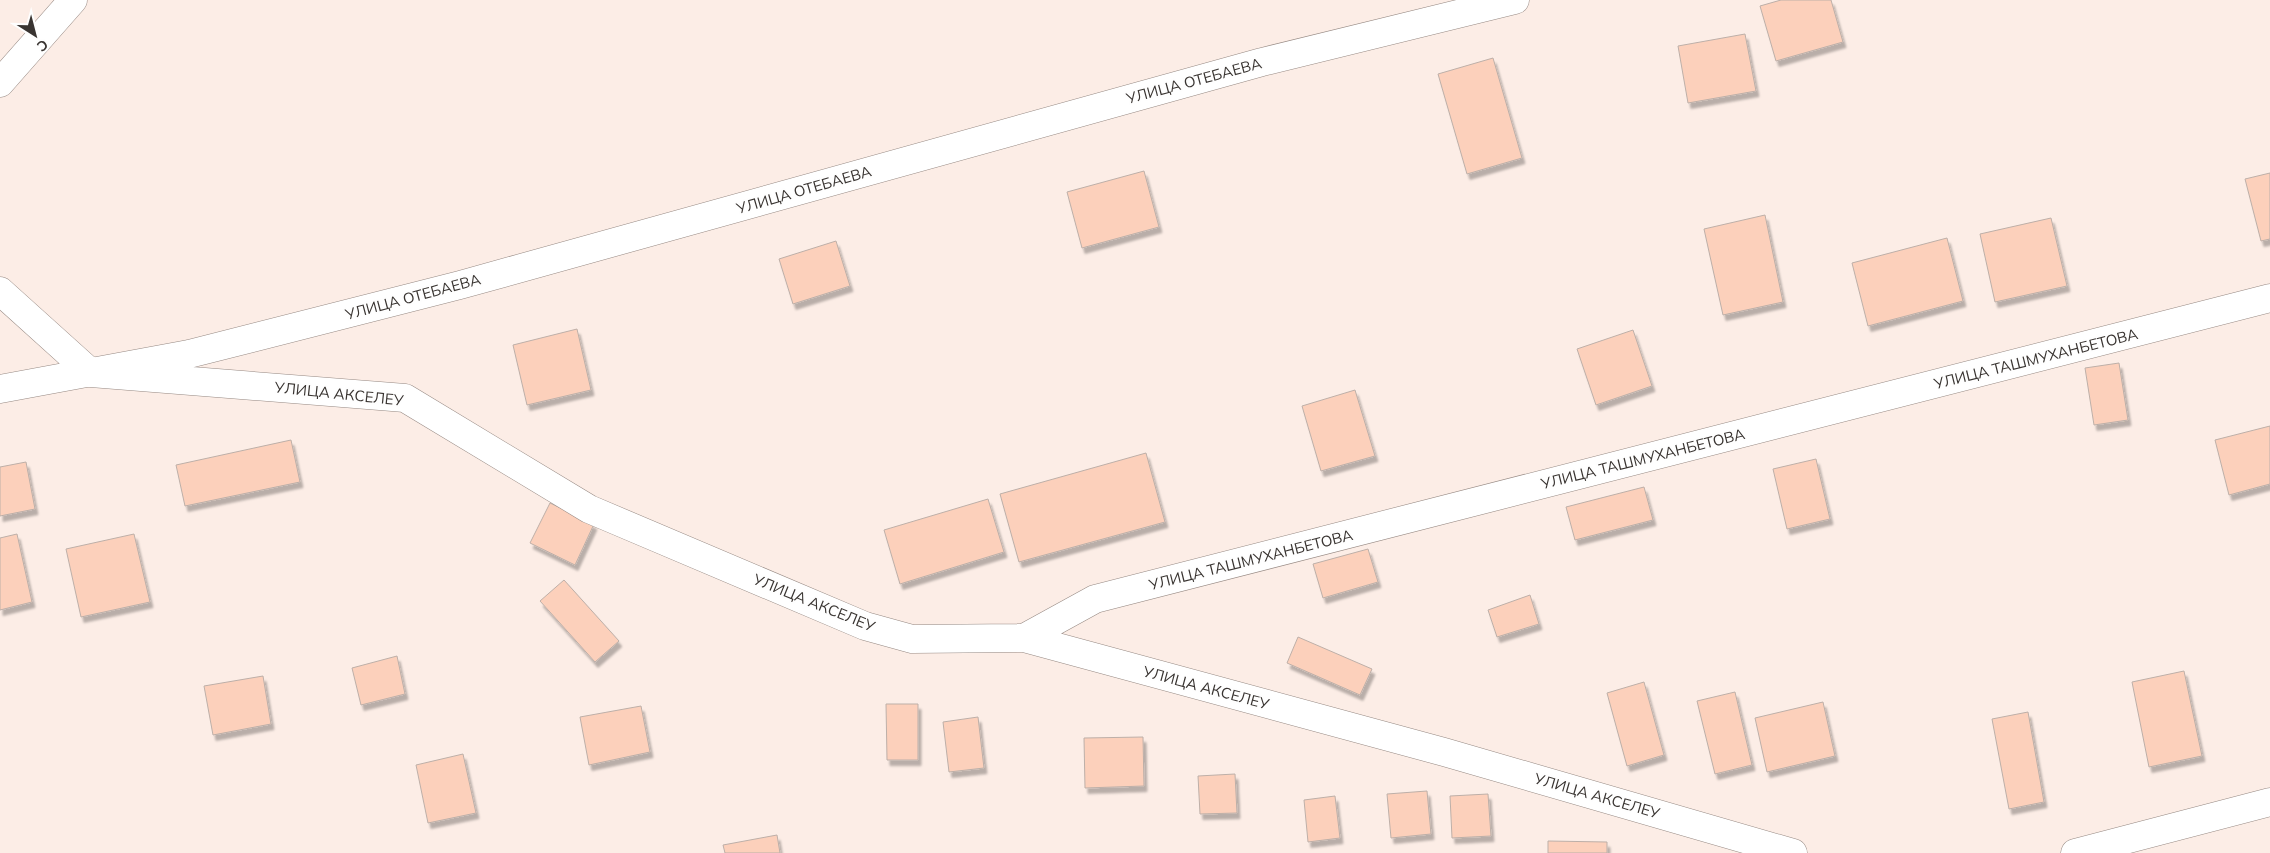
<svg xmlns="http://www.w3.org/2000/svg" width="2270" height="853" viewBox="0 0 2270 853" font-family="Mulish,sans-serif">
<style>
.building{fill:#fcd0bb;stroke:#bdafa8;filter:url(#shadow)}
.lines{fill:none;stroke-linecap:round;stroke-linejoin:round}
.street-casing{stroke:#968983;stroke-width:29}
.street{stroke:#fff;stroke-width:28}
.labels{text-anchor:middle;stroke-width:4;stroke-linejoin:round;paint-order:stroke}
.street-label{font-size:15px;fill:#393431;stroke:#fefefe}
</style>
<defs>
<filter id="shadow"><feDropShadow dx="3" dy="5.5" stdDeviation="1" flood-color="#0004"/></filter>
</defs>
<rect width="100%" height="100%" fill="#fcede6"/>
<path class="building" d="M1781,0h50l12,42 -67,19 -16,-55z
M1745,34l11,57 -68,12 -10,-57z
M1493,58l29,100 -55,16 -29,-100z
M1144,171l15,56 -77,21 -15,-56z
M2270,173v66l-9,2 -16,-62z
M1765,215l18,87 -60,13 -19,-86z
M2051,218l16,68 -72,16 -15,-68z
M1947,238l16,63 -95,25 -16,-63z
M836,241l14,45 -57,18 -14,-45z
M577,329l14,61 -64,15 -14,-60z
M1633,330l19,56 -56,19 -19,-56z
M2119,363l9,57 -34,5 -9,-57z
M1355,390l20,66 -54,15 -19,-65z
M2270,426v58l-41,11 -14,-55z
M291,440l9,42 -115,24 -9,-41z
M1146,453l19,69 -146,40 -19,-68z
M1816,459l14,60 -43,10 -14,-60z
M26,462l9,47 -35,7v-49z
M1644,487l9,33 -78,20 -9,-33z
M988,499l16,53 -104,32 -16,-54z
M550,503l44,21 -19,41 -45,-22z
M17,534l15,68 -32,8v-72z
M134,534l16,68 -69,15 -15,-68z
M1368,549l10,33 -55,16 -10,-34z
M564,580l55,61 -24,21 -55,-61z
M1530,595l9,29 -42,13 -9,-27z
M1298,637l74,32 -12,26 -73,-32z
M397,656l8,38 -44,11 -9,-37z
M2184,671l18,85 -53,11 -17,-85z
M263,676l8,48 -58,11 -9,-49z
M1644,682l20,73 -37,11 -20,-73z
M1735,692l17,73 -37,9 -18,-73z
M1823,702l12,54 -68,16 -12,-54z
M886,704h32v56h-31z
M641,706l9,46 -61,13 -9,-48z
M2028,712l16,90 -35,7 -17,-90z
M978,717l6,51 -35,4 -6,-50z
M1143,737l1,49 -59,2 -1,-50z
M463,754l13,59 -48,10 -12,-58z
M1235,774l2,39 -37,1 -2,-38z
M1427,791l4,43 -40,4 -4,-44z
M1488,794l3,42 -39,2 -2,-42z
M1335,796l5,42 -32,4 -4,-42z
M777,835l3,18h-55l-2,-8z
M1548,841l59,1v11h-59z"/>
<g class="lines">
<defs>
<path id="street" d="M0,83l73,-83
M0,291l91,82
M91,373l314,25 184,111 276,117 47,13 112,-1 420,114 349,101
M0,389l189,-35 271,-69 802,-223 253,-62
M1024,638l71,-39 1175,-301
M2075,853l195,-51"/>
</defs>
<use href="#street" class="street-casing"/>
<use href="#street" class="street"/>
</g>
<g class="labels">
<g class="street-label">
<text transform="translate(1194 81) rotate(-15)" y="5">УЛИЦА ОТЕБАЕВА</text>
<text transform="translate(804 190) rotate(-16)" y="5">УЛИЦА ОТЕБАЕВА</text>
<text transform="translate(413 297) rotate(-15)" y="5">УЛИЦА ОТЕБАЕВА</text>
<text transform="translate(2036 359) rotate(-14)" y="5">УЛИЦА ТАШМУХАНБЕТОВА</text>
<text transform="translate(339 394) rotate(6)" y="5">УЛИЦА АКСЕЛЕУ</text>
<text transform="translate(1643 459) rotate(-14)" y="5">УЛИЦА ТАШМУХАНБЕТОВА</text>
<text transform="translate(1251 560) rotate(-14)" y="5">УЛИЦА ТАШМУХАНБЕТОВА</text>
<text transform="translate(814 603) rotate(22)" y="5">УЛИЦА АКСЕЛЕУ</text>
<text transform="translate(1206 688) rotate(15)" y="5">УЛИЦА АКСЕЛЕУ</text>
<text transform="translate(1597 796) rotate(16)" y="5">УЛИЦА АКСЕЛЕУ</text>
</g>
</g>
<g transform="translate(35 35) rotate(144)" stroke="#fefefe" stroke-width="4" paint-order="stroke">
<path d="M0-4L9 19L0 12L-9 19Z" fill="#393431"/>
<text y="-8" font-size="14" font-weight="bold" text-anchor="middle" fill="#393431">С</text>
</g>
</svg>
